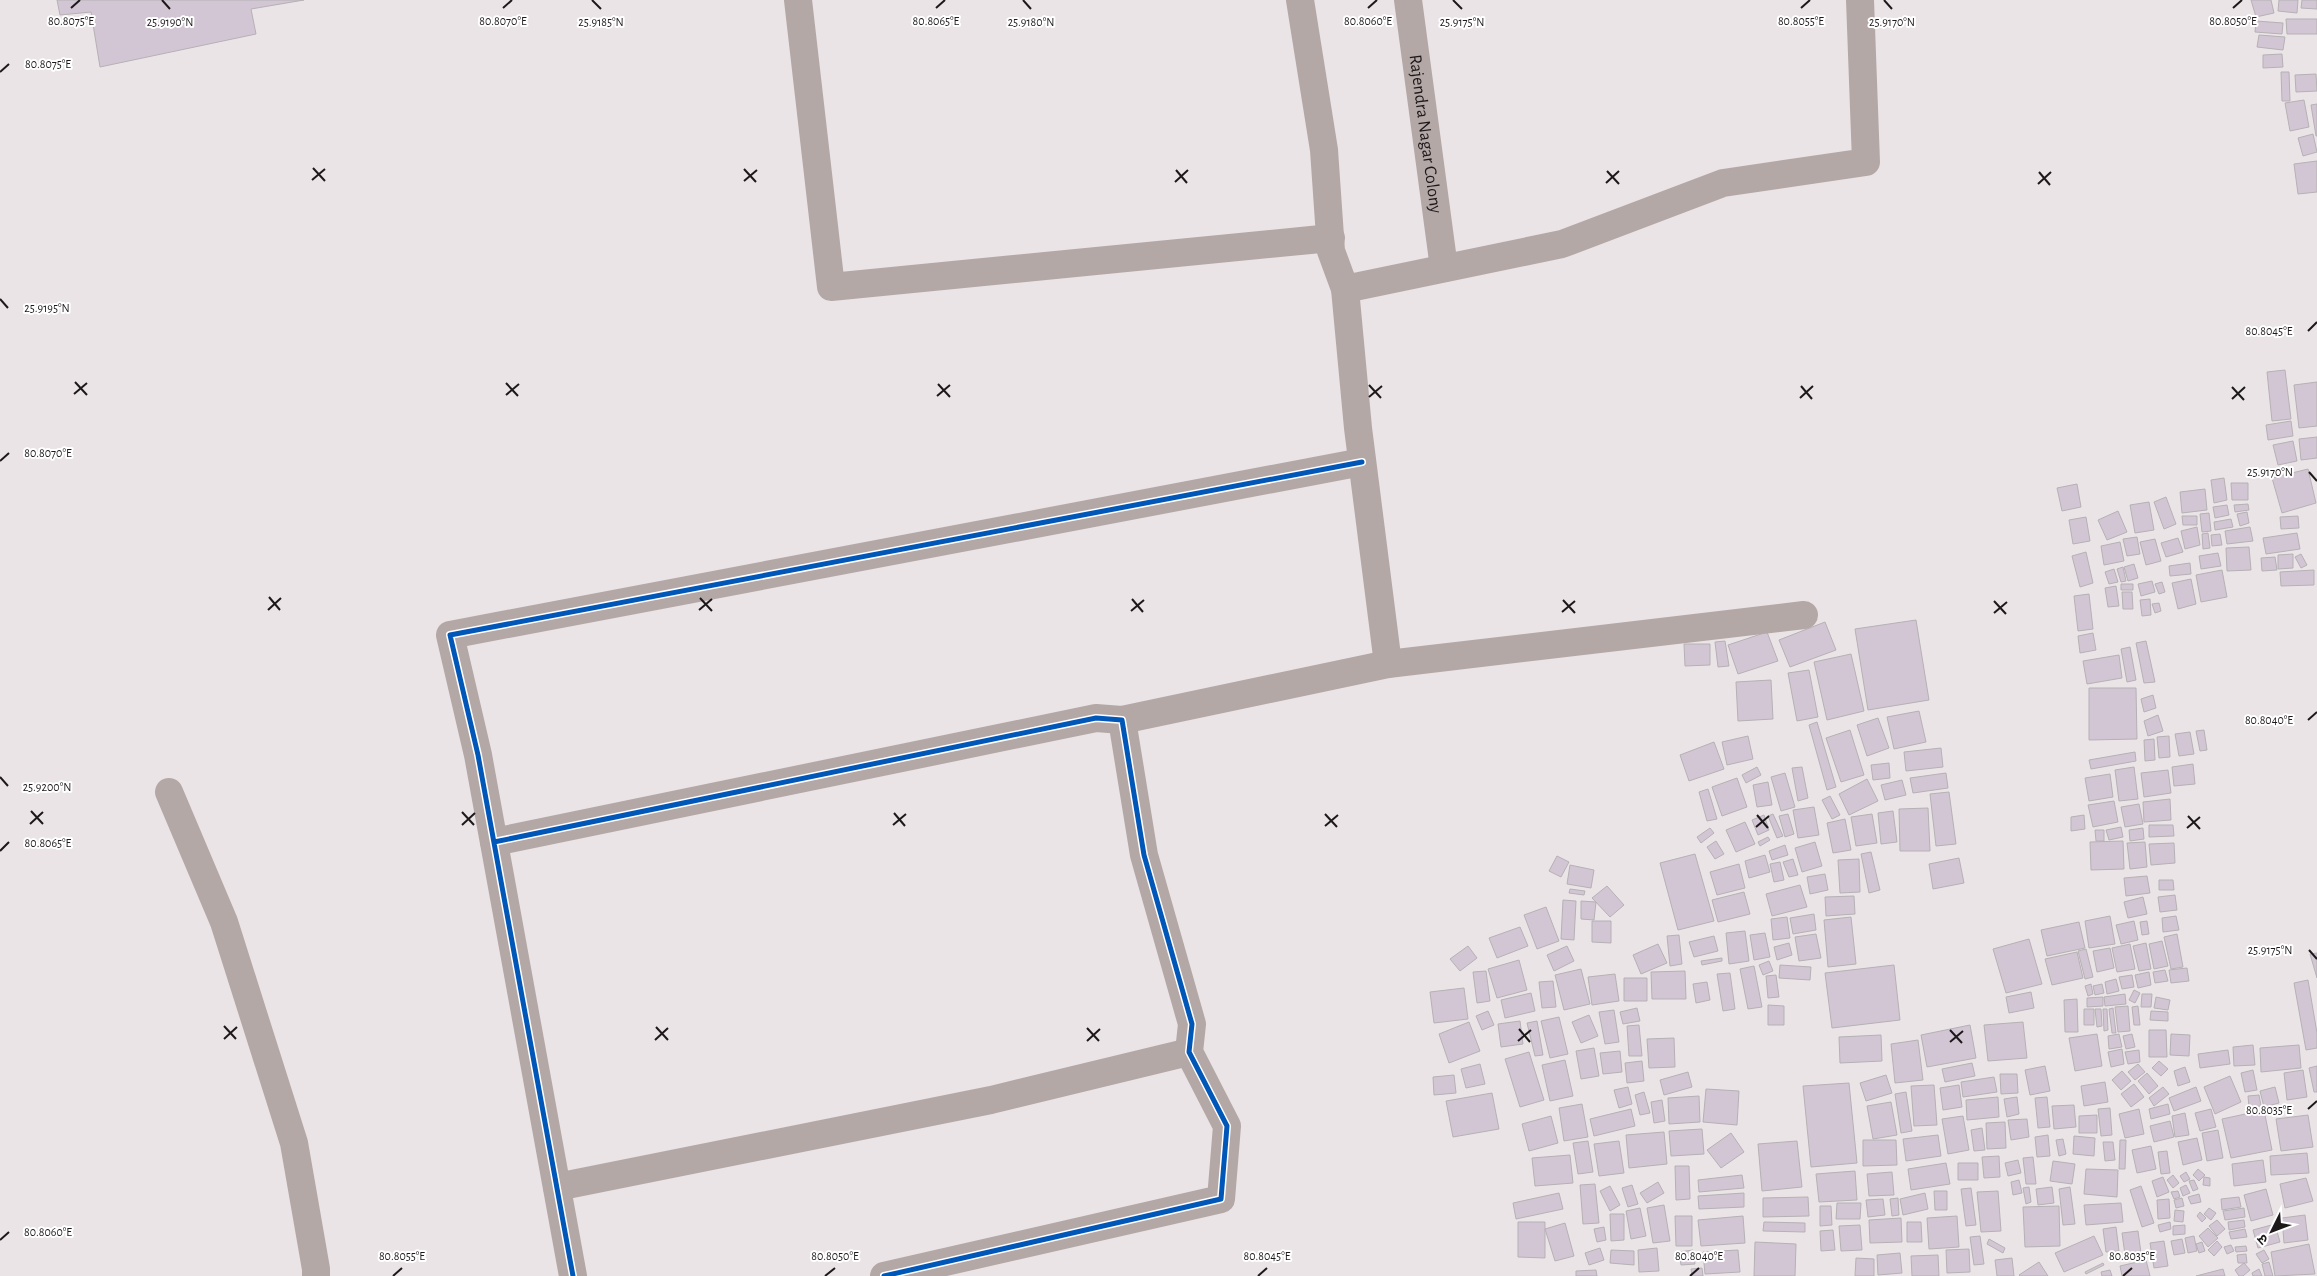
<svg xmlns="http://www.w3.org/2000/svg" width="2317" height="1276" viewBox="0 0 2317 1276" font-family="'Alegreya Sans','Noto Sans Devanagari',sans-serif">
<style>
.building{fill:#d3c6d4;stroke:#b5b1b4}
.lines{fill:none;stroke-linecap:round;stroke-linejoin:round}
.street{stroke:#b4a8a7;stroke-width:28}
.cycleway-casing{stroke:#fff;stroke-width:8}
.cycleway{stroke:#0057b8;stroke-width:5}
.ticks{fill:none;stroke:#1d181a;stroke-width:2}
.labels{text-anchor:middle;stroke-width:4;stroke-linejoin:round;paint-order:stroke}
.street-label{font-size:18px;fill:#1d181a;stroke:#fff}
.ticks-label{font-size:12px;text-anchor:middle;fill:#1d181a;stroke:#fff;stroke-width:4;stroke-linejoin:round;paint-order:stroke}
</style>
<rect width="100%" height="100%" fill="#eae4e6"/>
<path class="building" d="M57,0h247l-53,9 5,25 -156,33 -9,-55 -31,3z
M2251,0h20l3,13 -18,4z
M2279,0h19l-1,13 -19,-2z
M2302,0h15v9l-16,-1z
M2286,19h31v15h-30z
M2256,21l27,2 -1,11 -27,-2z
M2259,35l26,2 -2,13 -26,-3z
M2282,54l1,13 -20,1v-13z
M2281,72h8l1,29h-8z
M2316,74l1,17 -21,1 -1,-17z
M2304,100l5,27 -19,4 -5,-28z
M2317,104v32h-1l-5,-31z
M2313,134l4,18 -14,4 -5,-18z
M2317,161v31l-19,2 -4,-30z
M2285,370l6,49 -19,2 -5,-49z
M2317,382v44l-18,2 -5,-43z
M2291,421l2,15 -25,4 -2,-15z
M2317,437v21l-16,2 -2,-21z
M2293,441l4,20 -19,4 -5,-20z
M2308,469l8,34 -34,10 -10,-35z
M2224,478l3,22 -13,3 -3,-23z
M2231,483h17v17h-16z
M2077,484l4,23 -19,4 -5,-23z
M2205,489l2,21 -25,3 -2,-21z
M2166,497l10,27 -12,5 -10,-27z
M2149,502l5,28 -19,3 -5,-28z
M2248,504l1,6 -14,2 -1,-7z
M2227,505l2,10 -14,3 -2,-11z
M2118,511l9,21 -20,8 -9,-20z
M2247,512l2,11 -9,3 -3,-12z
M2209,513l2,18 -9,1 -2,-18z
M2182,516h15v9h-14z
M2298,516l1,12 -18,1 -1,-12z
M2086,517l4,24 -17,3 -4,-24z
M2231,519l2,8 -18,3 -1,-8z
M2197,527l3,18 -15,4 -4,-18z
M2250,527l3,14 -26,3 -2,-13z
M2208,533l2,15 -7,1 -1,-15z
M2297,533l3,16 -34,5 -3,-16z
M2220,534l2,11 -10,1 -1,-11z
M2137,537l3,17 -13,2 -4,-17z
M2178,538l5,14 -17,5 -5,-14z
M2155,539l6,22 -15,4 -6,-23z
M2120,542l4,19 -20,4 -3,-19z
M2249,547l2,23 -24,1 -1,-23z
M2086,552l7,31 -13,4 -8,-31z
M2218,553l3,13 -20,3 -2,-13z
M2293,554v14l-15,1v-14z
M2301,554l6,11 -6,3 -6,-11z
M2275,557l2,13 -15,1 -1,-13z
M2190,563l1,11 -21,2 -1,-10z
M2134,564l4,14 -10,3 -4,-14z
M2123,567l3,14 -5,1 -4,-13z
M2114,569l4,13 -9,2 -4,-12z
M2222,570l5,27 -26,5 -5,-27z
M2314,570v15l-33,1 -1,-14z
M2191,579l5,25 -18,5 -6,-26z
M2152,581l3,11 -14,4 -3,-12z
M2162,582l3,10 -6,2 -4,-10z
M2121,584h12v6h-12z
M2116,586l3,20 -11,1 -3,-19z
M2122,592h10l1,17h-10z
M2089,594l4,35 -15,2 -4,-35z
M2150,599l1,16 -9,1 -2,-16z
M2159,603l2,8 -6,2 -3,-9z
M1916,620l13,80 -61,10 -13,-81z
M1825,622l11,28 -46,17 -11,-27z
M1767,632l11,29 -40,13 -10,-29z
M2093,633l3,17 -16,3 -2,-17z
M1725,641l4,25 -11,1 -3,-25z
M2146,641l9,41 -11,1 -8,-40z
M1684,644h26v21l-25,1z
M2130,647l6,33 -9,2 -6,-33z
M1851,654l13,57 -37,9 -13,-58z
M2119,655l3,23 -35,6 -4,-23z
M1809,670l9,47 -21,4 -9,-48z
M1771,680l2,39 -35,2 -2,-39z
M2089,688h47l1,51 -48,1z
M2153,695l3,13 -12,4 -3,-13z
M1919,711l7,31 -32,7 -7,-32z
M2158,715l5,16 -15,5 -4,-15z
M1878,718l11,30 -22,8 -10,-31z
M1817,722l19,65 -9,3 -18,-65z
M1850,730l14,45 -23,7 -15,-44z
M2204,730l3,20 -7,1 -4,-20z
M2190,732l4,22 -15,2 -4,-22z
M1748,736l5,23 -26,6 -5,-23z
M2169,736l1,21 -11,1 -2,-21z
M2154,739l1,21 -10,1 -1,-21z
M1714,742l10,27 -35,12 -9,-26z
M1941,748l2,19 -37,4 -2,-19z
M2135,752l1,9 -45,8 -2,-9z
M1889,763l1,15 -17,2 -2,-15z
M2193,764l2,20 -21,2 -2,-19z
M1757,767l4,8 -15,8 -4,-8z
M1802,767l6,31 -10,3 -6,-33z
M2134,767l4,32 -19,2 -4,-31z
M2168,770l3,23 -27,4 -3,-24z
M1785,773l10,34 -14,4 -10,-34z
M1946,773l2,15 -35,5 -3,-15z
M2110,774l3,23 -24,4 -4,-23z
M1737,778l10,29 -25,9 -10,-29z
M1867,779l11,22 -29,14 -10,-21z
M1902,780l4,15 -21,5 -4,-15z
M1768,782l4,23 -15,2 -4,-22z
M1708,789l9,30 -10,2 -8,-29z
M1949,792l7,52 -20,2 -6,-52z
M1830,796l10,19 -8,4 -10,-19z
M2170,799l1,21 -27,2 -1,-20z
M2114,801l4,21 -25,5 -5,-22z
M2139,804l4,20 -18,3 -4,-20z
M1814,807l5,28 -21,3 -5,-28z
M1928,808l2,43h-30l-1,-42z
M1893,811l4,31 -16,2 -3,-31z
M1773,814l10,22 -6,2 -9,-22z
M1788,814l6,20 -9,3 -6,-21z
M1872,814l5,29 -21,3 -5,-29z
M1764,815l5,15 -11,5 -6,-15z
M2084,815l1,14 -14,2v-14z
M1845,819l6,31 -18,3 -6,-30z
M1745,822l10,22 -19,8 -10,-22z
M2149,825h24l1,11 -25,1z
M2121,827l2,10 -14,3 -3,-10z
M1710,828l4,5 -13,10 -4,-6z
M2143,828l1,11 -14,2 -1,-11z
M2095,830h9v11h-8z
M1768,837l2,3 -10,6 -2,-4z
M1716,841l8,13 -9,5 -8,-12z
M2123,841l1,28 -33,1 -1,-28z
M1815,842l7,24 -20,6 -7,-24z
M2145,842l2,25 -17,2 -3,-26z
M2174,843l1,20 -24,2 -2,-21z
M1785,845l3,10 -16,5 -3,-9z
M1871,852l9,38 -11,3 -8,-39z
M1695,854l19,67 -36,9 -18,-67z
M1765,855l5,17 -21,6 -4,-17z
M1557,856l12,6 -8,15 -12,-6z
M1959,858l5,25 -31,6 -4,-25z
M1793,859l5,16 -9,2 -6,-15z
M1859,859l1,33 -20,1 -2,-33z
M1780,862l4,18 -10,2 -4,-18z
M1739,864l6,24 -28,7 -7,-23z
M1570,865l24,5 -3,18 -24,-4z
M1825,874l3,16 -18,4 -3,-17z
M2147,876l3,17 -24,3 -2,-18z
M2159,880h14l1,10h-15z
M1800,885l7,22 -35,9 -6,-22z
M1607,886l17,19 -14,12 -18,-19z
M1570,889l15,2 -1,4 -15,-2z
M1744,892l6,22 -32,8 -6,-22z
M2175,895l2,15 -17,2 -2,-15z
M1854,896l1,18 -29,2 -1,-19z
M2143,897l4,17 -19,4 -4,-16z
M1563,900l13,1 -2,39 -13,-1z
M1581,901l15,1 -2,18 -13,-1z
M1546,907l13,34 -22,8 -13,-34z
M1814,914l2,16 -23,4 -3,-16z
M2110,916l5,28 -26,4 -4,-27z
M2176,916l3,14 -16,2 -1,-14z
M1787,917l3,21 -17,2 -2,-21z
M1851,917l5,47 -28,3 -4,-47z
M1592,921h19v22l-19,-1z
M2134,921l4,19 -17,4 -5,-19z
M2147,921l2,13 -7,1 -2,-13z
M2079,922l6,26 -38,8 -6,-26z
M1520,927l8,19 -31,12 -8,-20z
M1745,931l4,30 -20,3 -3,-31z
M1765,933l5,24 -16,3 -4,-25z
M1816,934l5,24 -22,3 -4,-24z
M2177,934l6,33 -12,2 -7,-32z
M1679,935l3,29 -12,2 -3,-30z
M1714,936l4,15 -24,6 -5,-15z
M2029,939l13,45 -36,9 -13,-44z
M2162,941l6,25 -14,3 -5,-25z
M1789,943l3,12 -15,5 -3,-13z
M2146,943l5,26 -12,2 -6,-25z
M1658,944l9,19 -26,11 -8,-19z
M2130,944l5,25 -18,3 -5,-24z
M1468,946l9,12 -17,13 -10,-12z
M1567,946l7,15 -20,10 -7,-16z
M2110,948l4,20 -17,4 -4,-21z
M2086,949l7,28 -8,2 -7,-28z
M2077,952l6,26 -31,7 -7,-26z
M2317,953v25l-7,-24z
M1722,958v3l-20,4 -1,-4z
M1519,960l8,30 -30,8 -9,-29z
M1769,961l4,10 -10,4 -4,-10z
M1780,965l31,2 -1,13 -31,-2z
M1894,965l6,55 -68,8 -7,-55z
M1754,966l8,41 -14,2 -8,-40z
M2187,968l2,13 -18,2 -2,-13z
M1581,969l9,35 -26,6 -9,-35z
M2165,970l3,11 -13,2 -2,-11z
M1486,971l4,30 -13,2 -4,-31z
M1685,971l1,28h-34l-1,-27z
M2149,972l2,13 -13,3 -3,-13z
M1730,973l5,36 -12,2 -6,-37z
M1615,974l4,27 -27,4 -4,-28z
M1776,975l3,22 -11,1 -2,-22z
M2132,975l2,12 -12,2 -3,-12z
M1624,978h23v23h-23z
M2116,979l3,12 -12,3 -2,-12z
M2308,980l9,53v15l-11,2 -12,-67z
M1553,981l3,26 -14,1 -3,-26z
M1707,982l3,18 -14,3 -3,-19z
M2091,984l2,10 -5,2 -3,-10z
M2102,984l2,9 -9,2 -2,-9z
M1464,988l4,31 -34,4 -4,-31z
M2134,990l6,3 -5,10 -6,-3z
M2031,992l3,16 -25,5 -3,-16z
M1531,993l4,18 -30,7 -4,-18z
M2125,994l1,10 -21,2 -1,-9z
M2142,994h10l-1,13h-10z
M2103,997v9l-16,1v-9z
M2156,997l14,3 -2,10 -14,-2z
M2077,999l1,33h-13l-1,-32z
M1768,1005l16,1v19h-16z
M2128,1006l2,25 -12,1 -3,-25z
M2138,1006l2,19h-6l-2,-18z
M1637,1008l3,13 -17,3 -3,-12z
M2113,1008l3,25h-4l-3,-24z
M2084,1009h10v16h-10z
M2095,1009h6l1,17 -5,1z
M2103,1009h4l1,21 -4,1z
M1614,1010l5,32 -14,2 -6,-32z
M1488,1011l6,14 -12,5 -6,-14z
M2151,1011l17,1v9l-18,-1z
M1589,1015l9,21 -17,7 -9,-21z
M1559,1017l9,37 -18,4 -9,-37z
M1520,1021l3,23 -22,3 -3,-23z
M1537,1021l6,34 -8,1 -8,-33z
M1469,1022l11,29 -31,12 -10,-29z
M2023,1022l4,36 -39,3 -4,-36z
M1639,1025l3,31h-13l-2,-30z
M1970,1025l6,33 -49,9 -6,-32z
M2149,1030h17l1,27h-18z
M2097,1034l5,32 -27,5 -6,-33z
M2119,1034l3,13 -13,2 -1,-13z
M2132,1034l3,13 -9,2 -3,-13z
M2171,1034l19,1 -1,21 -19,-1z
M1881,1035l1,26 -42,2 -1,-26z
M1674,1038l1,29 -26,1 -2,-29z
M1918,1040l5,40 -28,3 -4,-39z
M2253,1045l2,20 -21,1 -1,-19z
M2299,1045l2,23 -40,4 -1,-24z
M1594,1048l5,28 -18,3 -5,-28z
M2122,1049l2,15 -13,3 -3,-15z
M2139,1050l1,12 -12,2 -3,-12z
M2228,1050l2,14 -30,4 -2,-14z
M1620,1051l2,21 -19,2 -3,-21z
M1529,1052l15,48 -24,7 -15,-48z
M1565,1060l8,36 -23,5 -8,-36z
M1642,1061l2,20 -17,2 -2,-20z
M2159,1061l9,8 -7,7 -9,-8z
M1972,1063l3,13 -30,6 -3,-13z
M1480,1064l5,20 -19,4 -5,-19z
M2138,1064l7,8 -10,8 -7,-8z
M2045,1066l5,25 -20,4 -5,-25z
M2317,1066v26h-3l-5,-24z
M2185,1067l5,15 -12,4 -4,-15z
M2253,1070l4,20 -12,2 -4,-19z
M2303,1070l4,27 -20,3 -3,-27z
M2122,1071l9,10 -10,9 -9,-10z
M1688,1072l4,15 -28,8 -4,-15z
M2147,1073l11,13 -9,8 -11,-13z
M2000,1074h17l1,19 -17,1z
M1454,1075l2,18 -22,2 -1,-18z
M1886,1075l6,18 -26,8 -6,-18z
M2230,1076l11,26 -26,12 -11,-27z
M1994,1077l3,15 -34,5 -2,-15z
M2105,1082l3,20 -24,4 -3,-20z
M1849,1083l8,80 -46,4 -8,-81z
M2134,1084l10,13 -13,10 -10,-13z
M1934,1085l3,40 -23,1 -3,-40z
M1959,1085l3,22 -19,3 -3,-22z
M1628,1087l4,17 -13,4 -5,-18z
M2163,1087l6,7 -15,12 -5,-8z
M2196,1087l5,14 -27,10 -5,-13z
M2275,1087l4,16 -15,4 -4,-16z
M1706,1089l33,2 -2,34 -34,-3z
M1644,1092l6,21 -10,2 -5,-20z
M1906,1092l6,39 -11,2 -6,-39z
M1492,1093l7,36 -46,8 -7,-36z
M2259,1095l2,11 -12,1 -1,-11z
M1699,1096l1,26 -31,2 -1,-26z
M1998,1097l1,20 -32,3 -1,-20z
M2017,1097l2,17 -12,3 -3,-18z
M2047,1097l3,30 -12,1 -3,-30z
M1662,1100l3,21 -11,2 -3,-21z
M1891,1102l6,33 -24,4 -6,-33z
M1582,1104l6,33 -24,4 -5,-33z
M2168,1104l2,10 -19,5 -2,-10z
M2074,1105l2,22 -22,2 -2,-23z
M2110,1108l2,27 -11,1 -3,-27z
M1631,1109l4,17 -41,10 -4,-17z
M2139,1109l5,25 -19,4 -6,-24z
M2211,1109l5,18 -16,4 -5,-18z
M2264,1110l8,40 -41,8 -9,-39z
M2185,1113l4,22 -14,2 -3,-21z
M2097,1115v18h-18v-17z
M2308,1115l5,32 -32,4 -5,-32z
M1551,1116l7,27 -29,8 -7,-27z
M1963,1116l6,34 -21,4 -6,-35z
M2027,1119l2,18 -18,3 -3,-20z
M2170,1121l4,16 -20,5 -4,-16z
M2005,1122l1,26 -19,1 -1,-26z
M1982,1128l3,22 -11,1 -3,-21z
M1702,1129l2,25 -33,2 -2,-25z
M2218,1130l5,28 -16,3 -5,-28z
M1664,1132l3,32 -38,4 -3,-33z
M1731,1133l13,19 -23,16 -14,-18z
M1938,1135l3,21 -35,5 -3,-22z
M2048,1135l2,21 -13,1 -2,-20z
M2074,1136l21,2 -1,18 -21,-2z
M2197,1138l5,22 -19,5 -5,-23z
M2063,1139l3,15 -7,2 -3,-16z
M1863,1140h33l1,25 -34,1z
M2120,1140h6l-1,29h-6z
M1588,1141l5,31 -15,2 -5,-31z
M1619,1141l5,32 -25,3 -5,-32z
M1797,1141l5,46 -40,4 -4,-47z
M2103,1142h10l2,18 -10,1z
M2151,1146l5,23 -19,4 -5,-23z
M2167,1151l3,22 -9,1 -3,-22z
M2307,1153l2,20 -38,2 -1,-19z
M1570,1155l3,28 -38,3 -3,-28z
M1999,1156l1,21 -16,1 -2,-21z
M2033,1157l3,27h-10l-3,-26z
M2018,1160l3,13 -13,3 -3,-13z
M2263,1160l3,22 -32,4 -2,-22z
M2053,1161l22,3 -3,20 -22,-3z
M1946,1163l4,21 -39,6 -3,-21z
M1958,1163h20v17h-20z
M1675,1166h14l1,33 -14,1z
M2086,1169l32,1 -1,27 -33,-3z
M2198,1169l7,6 -6,6 -6,-6z
M1855,1171l2,29 -38,2 -3,-28z
M1892,1172l2,23 -25,1 -2,-22z
M2186,1172l4,7 -6,3 -4,-6z
M1742,1175l2,13 -45,4 -1,-12z
M2173,1175l6,8 -6,5 -6,-8z
M2163,1177l6,15 -12,5 -5,-16z
M2204,1177l6,1v8l-7,-1z
M2306,1178l7,23 -28,7 -5,-24z
M2019,1180l3,13 -9,2 -2,-13z
M2194,1180l4,9 -5,2 -4,-10z
M1658,1182l6,11 -17,10 -7,-10z
M1595,1184l4,39 -16,1 -3,-39z
M1632,1185l6,19 -10,3 -6,-19z
M2186,1185l4,8 -7,3 -3,-8z
M1610,1186l10,19 -10,6 -10,-20z
M2141,1186l13,37 -12,4 -12,-37z
M2029,1187l2,15 -5,2 -3,-16z
M2052,1187l2,16 -16,2 -2,-16z
M2070,1187l5,37 -12,1 -4,-36z
M1971,1188l5,37 -10,1 -5,-37z
M2266,1189l7,26 -22,6 -7,-26z
M1934,1191h13v19h-12z
M1998,1191l3,40 -20,1 -4,-40z
M2178,1191l2,6 -6,2 -3,-7z
M1559,1193l4,16 -47,10 -3,-16z
M1744,1193v14l-45,2 -1,-13z
M1925,1193l3,16 -25,6 -3,-16z
M2199,1194l2,8 -10,2 -3,-7z
M1808,1197l1,19 -46,1v-19z
M2239,1197l2,10 -19,3 -1,-11z
M1898,1198l1,17 -7,1 -2,-17z
M2182,1198l2,8 -8,2 -2,-8z
M1883,1199l2,16 -17,2 -2,-17z
M2169,1199l1,19 -12,1 -1,-19z
M1837,1203h24l-1,16h-24z
M2121,1203l2,19 -37,3 -2,-20z
M1664,1205l6,36 -17,2 -6,-35z
M1820,1206h11l1,19 -12,1z
M2059,1206l1,40 -35,1 -2,-40z
M1640,1208l6,28 -15,3 -5,-28z
M2209,1208l7,5 -5,7 -7,-6z
M2244,1208l1,9 -20,3 -2,-9z
M2175,1210l9,1 -1,11 -9,-1z
M2200,1212l6,6 -4,4 -5,-6z
M1610,1214h14v26l-13,1z
M2305,1215l3,25 -24,3 -2,-25z
M1675,1216h17v30h-16z
M1743,1216l2,27 -44,3 -3,-26z
M1957,1216l2,31 -30,2 -2,-31z
M1901,1218l1,24 -32,1 -1,-23z
M2217,1220l8,9 -8,7 -8,-10z
M2244,1220l1,7 -16,3 -1,-8z
M1518,1222h27v36l-27,-1z
M1764,1222l41,1v9l-42,-1z
M1907,1222h14l1,20h-15z
M2170,1222l1,7 -11,3 -2,-7z
M1565,1223l9,33 -19,5 -10,-32z
M2275,1224l5,18 -22,6 -5,-18z
M1860,1225l2,25 -21,1 -2,-25z
M2185,1225v9l-12,1v-9z
M1604,1227l2,13 -9,2 -3,-13z
M2116,1227l3,24 -13,1 -3,-23z
M2208,1228l10,10 -10,9 -9,-11z
M2245,1229l2,8 -16,2 -2,-7z
M1833,1230l2,20 -14,1 -1,-20z
M2138,1231l3,22 -16,2 -3,-22z
M1980,1236l4,28 -10,1 -4,-28z
M2094,1236l9,19 -39,17 -9,-19z
M2194,1236l3,15 -9,2 -3,-15z
M1989,1239l16,9 -2,5 -16,-9z
M2182,1239l3,14 -11,2 -3,-14z
M2164,1241l4,25 -14,2 -4,-25z
M2217,1241l5,6 -8,9 -6,-6z
M1755,1242l41,2 -1,32h-41z
M2202,1242l3,9 -6,2 -3,-9z
M2309,1244l6,30 -40,2 -4,-24z
M2231,1245l3,6 -7,3 -3,-7z
M2246,1246l1,5 -11,1 -1,-5z
M1600,1248l4,12 -15,5 -4,-12z
M1657,1248l2,23 -20,1 -1,-22z
M1969,1249l1,23 -23,1 -1,-23z
M1611,1250l23,1v14l-24,-2z
M1693,1250l2,14 -14,1 -2,-13z
M1738,1250l2,22 -35,2 -2,-22z
M2264,1250l5,9 -7,4 -6,-9z
M1900,1253l2,20 -24,2 -1,-20z
M2246,1254l1,9h-9l-1,-8z
M1938,1255l1,21h-27l-1,-20z
M1856,1258l18,1v17h-19z
M2012,1258l2,18h-17l-2,-16z
M2146,1260l4,16h-28l-2,-10z
M2039,1262l9,14h-28l-1,-1z
M2269,1262l4,14h-8l-3,-12z
M2103,1263l1,2 -18,9 -1,-2z
M2244,1263l6,7 -7,6h-4l-4,-6z
M1702,1268l1,8h-11l-1,-7z
M2223,1269l2,7h-29z
M2259,1269l3,7h-9l-1,-3z
M1596,1270l1,6h-21v-5z
M2110,1270l2,6h-10l-1,-4z"/>
<g class="lines">
<g class="street">
<path d="M798,0l33,287 500,-49"/>
<path d="M1300,0l24,150 7,101 14,38 13,139 30,236"/>
<path id="s1" d="M1408,0l36,268"/>
<path d="M1345,289l217,-45 161,-61 143,-21 -6,-162"/>
<path d="M1122,720l266,-56 416,-49"/>
<path d="M169,792l55,130 70,221 22,126v7"/>
<path d="M494,842l602,-124 26,2 22,135 48,169 -3,28 38,74 -6,73 -337,77"/>
<path d="M557,1187l434,-87 198,-48"/>
<path d="M573,1276l-95,-521 -28,-120 912,-173"/>
</g>
<defs>
<path id="cycleway" d="M494,842l602,-124 26,2 22,135 48,169 -3,28 38,74 -6,73 -337,77
M573,1276l-95,-521 -28,-120 912,-173"/>
</defs>
<use href="#cycleway" class="cycleway-casing"/>
<use href="#cycleway" class="cycleway"/>
</g>
<path class="ticks" d="M162,0l8,9M592,0l9,9M1023,0l8,9M1453,0l9,9M1884,0l8,9M71,8l9,-8M503,8l9,-8M936,8l9,-8M1368,8l9,-8M1801,8l9,-8M2233,8l9,-8M0,72l9,-8M313,168l12,13M744,169l12,13M1176,170l11,13M1607,171l12,13M2039,172l11,13M312,180l13,-11M744,181l13,-11M1175,182l13,-12M1606,183l13,-12M2038,184l13,-12M0,299l8,9M2308,331l9,-9M75,382l12,13M506,383l12,13M938,384l12,13M1369,385l12,13M1801,386l11,13M2232,387l12,13M74,394l13,-11M506,395l13,-11M937,396l13,-11M1369,397l13,-11M1800,398l13,-12M2232,399l13,-12M0,461l9,-8M2309,472l8,9M269,597l11,13M700,598l12,13M1132,599l11,13M1563,600l12,13M1994,601l12,13M268,610l13,-12M699,610l13,-11M1131,611l13,-11M1562,612l13,-11M1994,613l13,-11M2308,720l9,-8M0,777l8,9M31,811l12,13M462,812l12,13M894,813l11,13M1325,814l12,13M1757,815l11,13M2188,816l12,13M30,824l13,-12M462,825l13,-12M893,825l13,-11M1325,826l13,-11M1756,827l13,-11M2187,828l13,-11M0,851l9,-9M2309,950l8,9M224,1026l12,13M656,1027l12,13M1087,1028l12,13M1519,1029l11,13M1950,1030l12,13M224,1039l13,-12M655,1040l13,-12M1087,1041l13,-12M1518,1041l13,-11M1950,1042l13,-11M2308,1109l9,-8M0,1240l9,-8M393,1276l9,-8M825,1276l10,-8M1258,1276l9,-8M1690,1276l9,-8M2123,1276l9,-8"/>
<g class="labels">
<g class="street-label">
<text dy="6" stroke="none"><textPath href="#s1" startOffset="135">Rajendra Nagar Colony</textPath></text>
</g>
</g>
<g class="ticks-label">
<text x="71" y="25">80.8075°E</text>
<text x="503" y="25">80.8070°E</text>
<text x="936" y="25">80.8065°E</text>
<text x="1368" y="25">80.8060°E</text>
<text x="1801" y="25">80.8055°E</text>
<text x="2233" y="25">80.8050°E</text>
<text x="170" y="26">25.9190°N</text>
<text x="601" y="26">25.9185°N</text>
<text x="1031" y="26">25.9180°N</text>
<text x="1462" y="26">25.9175°N</text>
<text x="1892" y="26">25.9170°N</text>
<text x="48" y="68">80.8075°E</text>
<text x="47" y="312">25.9195°N</text>
<text x="2269" y="335">80.8045°E</text>
<text x="48" y="457">80.8070°E</text>
<text x="2270" y="476">25.9170°N</text>
<text x="2269" y="724">80.8040°E</text>
<text x="47" y="791">25.9200°N</text>
<text x="48" y="847">80.8065°E</text>
<text x="2270" y="954">25.9175°N</text>
<text x="2269" y="1114">80.8035°E</text>
<text x="48" y="1236">80.8060°E</text>
<text x="402" y="1260">80.8055°E</text>
<text x="835" y="1260">80.8050°E</text>
<text x="1267" y="1260">80.8045°E</text>
<text x="1699" y="1260">80.8040°E</text>
<text x="2132" y="1260">80.8035°E</text>
</g>
<g transform="translate(2272 1231) rotate(228)" stroke="#ffffff" stroke-width="4" paint-order="stroke">
<path d="M0-4L9 19L0 12L-9 19Z" fill="#1d181a"/>
<text y="-8" font-size="14" font-weight="bold" text-anchor="middle" fill="#1d181a">उ</text>
</g>
</svg>
